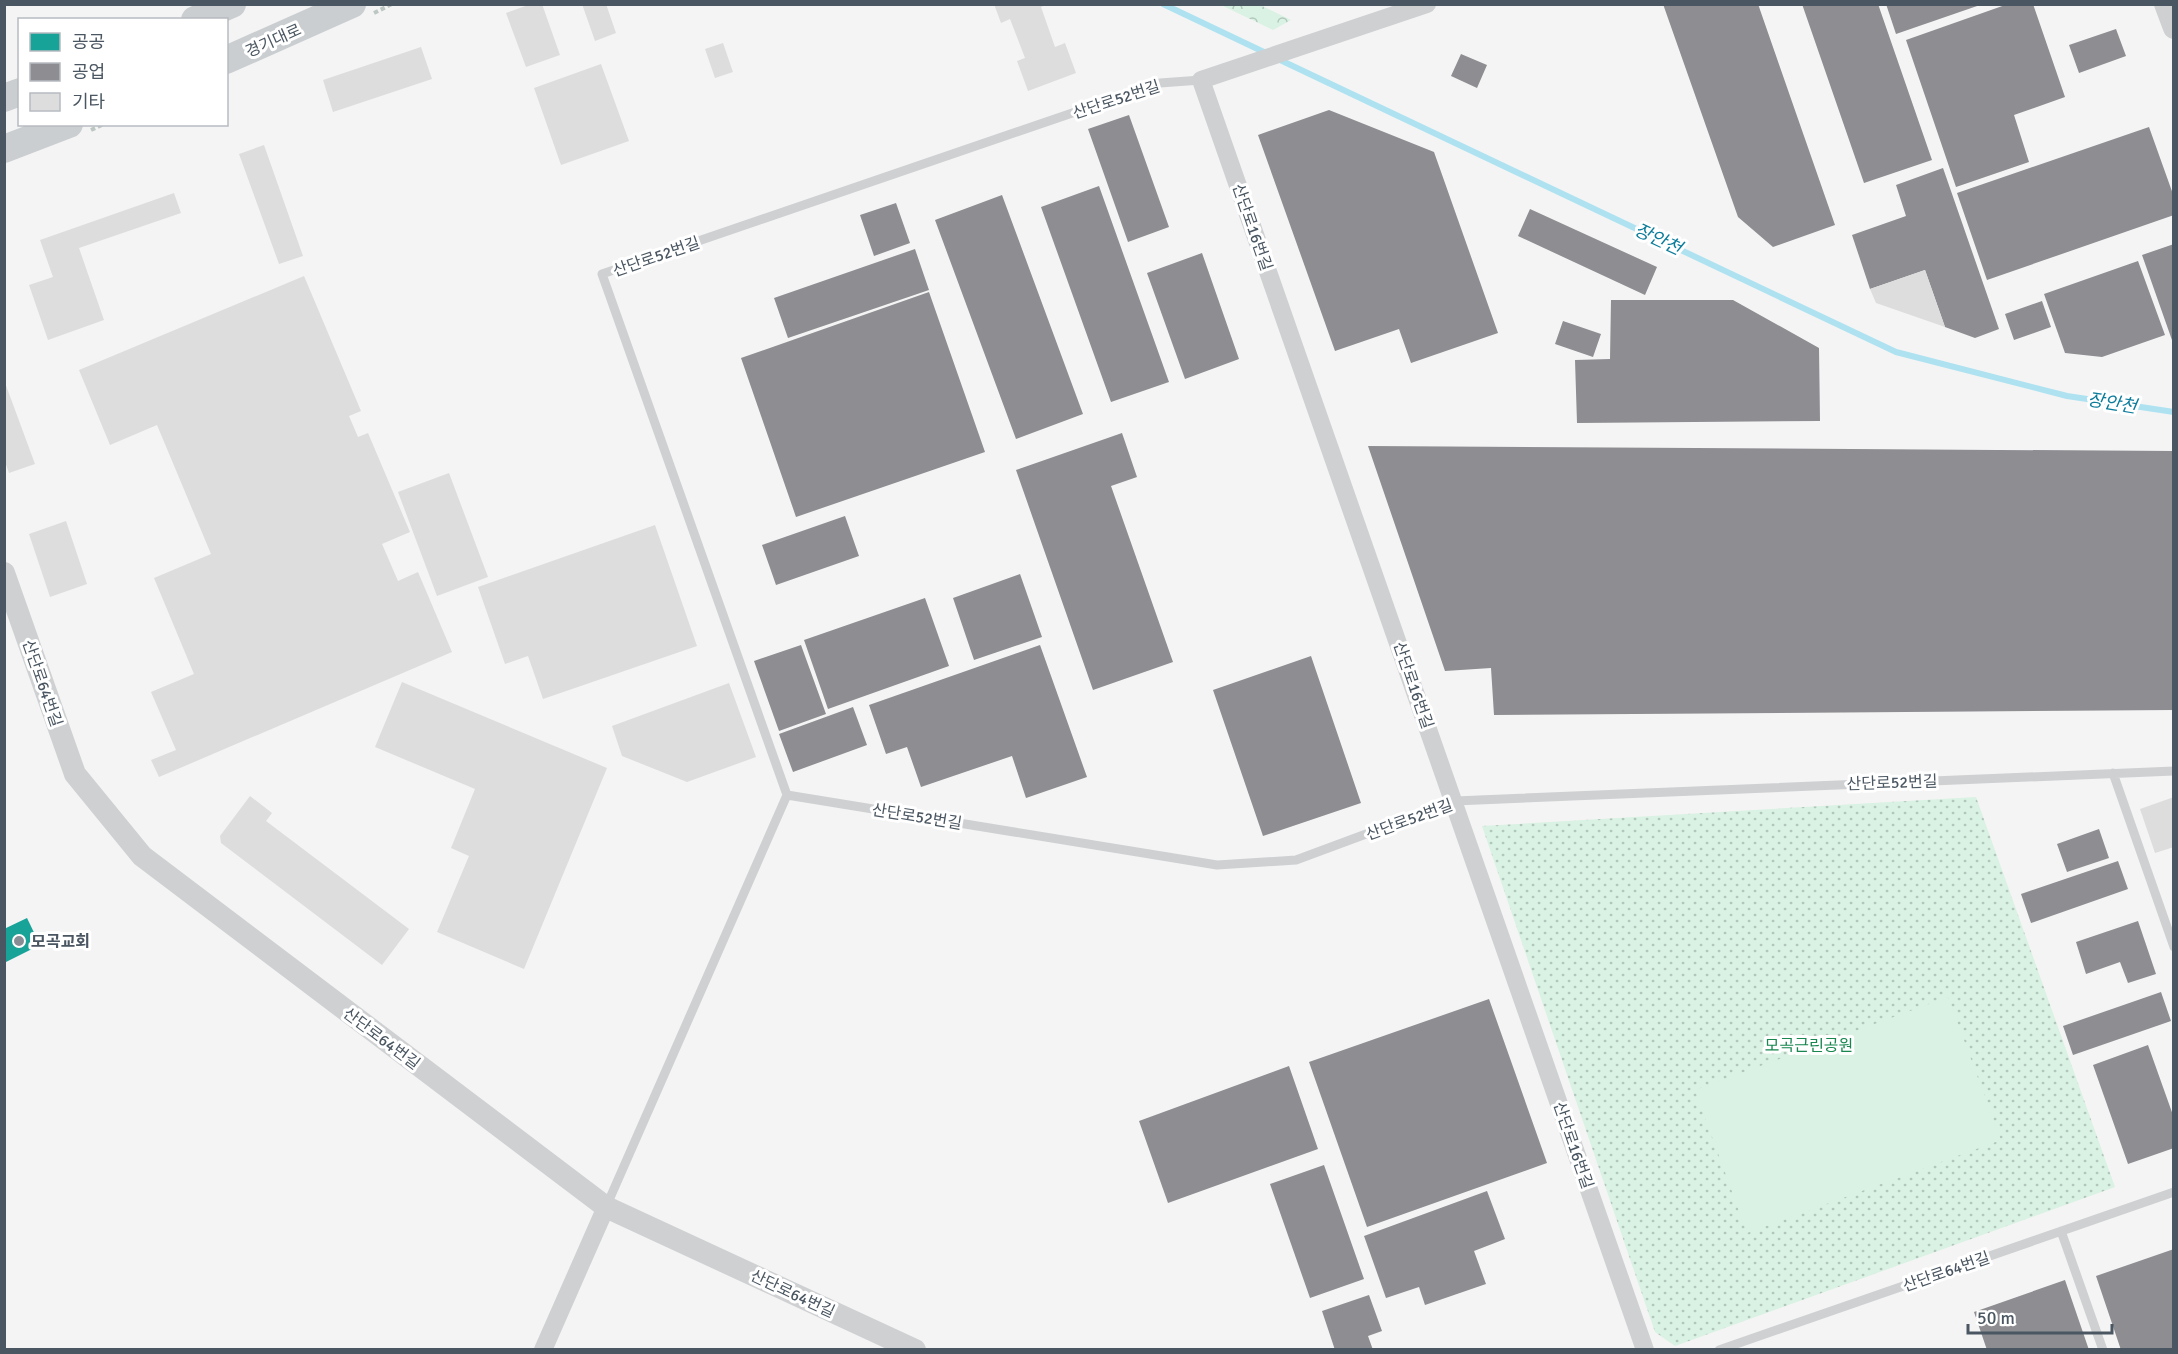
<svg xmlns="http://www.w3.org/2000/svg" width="2178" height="1354" viewBox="0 0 2178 1354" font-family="Signika,'Noto Sans KR',sans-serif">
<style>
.forest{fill:url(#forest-crowns)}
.park{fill:url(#park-dots)}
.pitch{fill:#d9f2e3}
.public{fill:#17a398}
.industry{fill:#8d8d92}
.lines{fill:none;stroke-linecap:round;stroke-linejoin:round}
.stream{stroke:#aee2f0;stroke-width:6}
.building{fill:#ddddde}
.path{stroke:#bcc7c4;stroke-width:4;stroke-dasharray:4.5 3;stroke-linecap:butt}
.service{stroke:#ced0d2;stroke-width:9}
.minor{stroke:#ced0d2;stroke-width:18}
.tertiary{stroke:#ced0d2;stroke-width:22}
.primary{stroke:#caced1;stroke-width:28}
.poi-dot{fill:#868d94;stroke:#fff;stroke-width:2}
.labels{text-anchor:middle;stroke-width:6;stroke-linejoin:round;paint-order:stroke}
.street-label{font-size:16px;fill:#4a5661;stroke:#fff}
.poi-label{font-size:16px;font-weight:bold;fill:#4a5661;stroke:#fff;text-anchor:start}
.park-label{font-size:16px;fill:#17864f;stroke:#fff}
.water-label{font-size:18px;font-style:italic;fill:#0c7c9b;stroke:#fff}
</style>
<defs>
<pattern id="forest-crowns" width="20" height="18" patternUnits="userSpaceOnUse" patternTransform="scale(1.5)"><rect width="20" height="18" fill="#d9f2e3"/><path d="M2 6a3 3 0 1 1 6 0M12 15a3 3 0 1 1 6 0" fill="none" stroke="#b2c7bb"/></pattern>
<pattern id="park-dots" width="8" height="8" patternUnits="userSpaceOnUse" patternTransform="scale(1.5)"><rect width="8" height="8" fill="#d9f2e3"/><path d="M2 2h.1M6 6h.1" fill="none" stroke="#b2c7bb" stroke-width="1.8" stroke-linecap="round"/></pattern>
</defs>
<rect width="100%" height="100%" fill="#f4f4f4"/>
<path class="forest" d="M1221,5h39l31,15 -18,10z"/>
<path class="park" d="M1976,797l139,390 -440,159 -20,-14 -173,-506z"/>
<path class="pitch" d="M1948,997l53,143 -254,93 -52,-143z"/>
<path class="public" d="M27,918l13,27 -36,18v-34z"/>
<path class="industry" d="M1663,4h95l77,221 -62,22 -35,-30z
M1802,4h76l54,156 -68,23z
M1886,4h94v1l-84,29z
M2008,4h25l32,93 -51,18 15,47 -73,25 -50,-147z
M2116,29l10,27 -47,17 -10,-28z
M1461,54l26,11 -10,23 -26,-12z
M1329,110l105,42 64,181 -87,30 -12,-34 -64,22 -77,-216z
M1129,115l40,112 -41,15 -40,-113z
M2149,127l25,70v18l-187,65 -30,-87z
M1943,168l56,161 -24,9 -30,-11 -20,-57 -55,19 -18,-54 54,-19 -10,-31z
M1099,186l70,196 -58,20 -70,-195z
M1002,195l81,219 -67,25 -81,-219z
M896,203l14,40 -36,13 -14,-41z
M1530,209l127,58 -12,28 -127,-59z
M2174,244v99h-1l-31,-88z
M915,249l14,41 -141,48 -14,-40z
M1202,253l37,106 -54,20 -38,-106z
M2138,261l27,74 -63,22 -37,-4 -21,-59z
M929,292l56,160 -189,65 -55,-159z
M1611,300h122l86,48 1,73 -243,2 -2,-63 35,-1z
M2042,301l9,26 -37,13 -9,-26z
M1563,321l38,13 -8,23 -38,-13z
M1122,433l15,44 -26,9 62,176 -80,28 -77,-220z
M1368,446l806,5v259l-680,5 -3,-47 -46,3z
M845,516l14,40 -83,29 -14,-40z
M1020,574l22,63 -68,23 -21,-62z
M925,598l24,68 -121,43 -24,-69z
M801,645l25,69 -47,17 -25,-70z
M1040,645l47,132 -61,21 -14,-42 -91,31 -14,-40 -21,7 -17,-49z
M1311,656l50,147 -98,33 -50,-146z
M853,707l14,38 -74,27 -14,-38z
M2099,829l10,29 -42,14 -10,-28z
M2118,861l10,28 -97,34 -10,-29z
M2138,921l18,53 -28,9 -8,-21 -34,12 -10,-32z
M2161,992l10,29 -98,34 -10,-29z
M1489,999l58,164 -180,64 -58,-165z
M2148,1045l26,73v30l-46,16 -35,-99z
M1289,1066l29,83 -150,54 -29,-82z
M1324,1165l40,114 -54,19 -40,-114z
M1487,1191l18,48 -31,12 12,33 -61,21 -6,-18 -33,11 -22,-62z
M2174,1249v101h-53l-25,-74z
M2065,1280l24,70h-102l-13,-38z
M1369,1295l13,36 -14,5 5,14h-38l-13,-39z"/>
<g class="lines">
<path class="stream" d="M1163,4l103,49
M1278,59l618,293 171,44 107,16"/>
</g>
<path class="building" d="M531,4h11l18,51 -34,12 -20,-54z
M582,4h24l10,29 -21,8z
M994,4h54l-7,3 14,40 10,-4 11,30 -48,18 -11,-30 8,-3 -15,-39 -9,4z
M723,43l10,29 -18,6 -10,-29z
M421,47l11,32 -99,33 -10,-32z
M601,64l28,77 -68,24 -27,-77z
M264,145l39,111 -24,8 -40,-110z
M174,193l7,20 -102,35 25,72 -56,20 -19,-55 24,-8 -13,-37z
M1925,270l20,57 -69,-24 -6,-14z
M304,276l57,135 -12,5 9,21 10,-4 42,99 -28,12 16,37 20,-9 34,80 -293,125 -8,-17 25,-10 -25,-58 43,-18 -40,-96 57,-24 -54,-129 -47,20 -31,-75z
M4,380l31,84 -26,9 -5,-14z
M449,473l39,104 -51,19 -39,-104z
M66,521l21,63 -37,13 -21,-63z
M655,525l42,121 -154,53 -15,-43 -23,8 -27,-77z
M402,682l205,86 -83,201 -87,-37 32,-76 -18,-8 24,-59 -100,-42z
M729,683l27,74 -69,25 -65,-26 -10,-30z
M250,796l22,17 -6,8 143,108 -27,36 -161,-122 -1,-7z
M2174,797v50l-19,6 -15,-44z"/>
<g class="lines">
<path class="path" d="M374,13l18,-9
M91,130l13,-6"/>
<path class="service" d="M1201,80l-41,3 -558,191 185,521 430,70 79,-5 159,-59 719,-30
M2113,773l61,174
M606,1207l181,-412
M2061,1231l42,119
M1719,1350l455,-158"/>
<path class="minor" d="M1427,4l-226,76 444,1270
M543,1350l63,-143"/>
<path class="tertiary" d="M2165,4l9,24
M4,573l71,201 67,82 464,351 309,143"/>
<path class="primary" d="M195,20l37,-16
M226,60l126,-56
M4,98l16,-6
M4,149l65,-25"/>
</g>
<circle class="poi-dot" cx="19" cy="941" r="6"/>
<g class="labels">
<g class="street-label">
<text transform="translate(273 40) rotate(-24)" y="6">경기대로</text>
<text transform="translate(1116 99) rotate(-18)" y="6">산단로52번길</text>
<text transform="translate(1253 227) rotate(71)" y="6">산단로16번길</text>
<text transform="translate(656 256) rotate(-19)" y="6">산단로52번길</text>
<text transform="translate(43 683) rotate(71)" y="6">산단로64번길</text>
<text transform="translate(1414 685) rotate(71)" y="6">산단로16번길</text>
<text transform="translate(1892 782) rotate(-2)" y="6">산단로52번길</text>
<text transform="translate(917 816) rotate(9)" y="6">산단로52번길</text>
<text transform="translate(1409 819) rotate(-20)" y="6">산단로52번길</text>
<text transform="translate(382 1038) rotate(37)" y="6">산단로64번길</text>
<text transform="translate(1574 1145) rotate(71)" y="6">산단로16번길</text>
<text transform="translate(1946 1271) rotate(-19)" y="6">산단로64번길</text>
<text transform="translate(793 1293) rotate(25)" y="6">산단로64번길</text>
</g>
<g class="poi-label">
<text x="31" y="947">모곡교회</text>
</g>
<g class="park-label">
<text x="1809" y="1051">모곡근린공원</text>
</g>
<g class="water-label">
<text transform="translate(1658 239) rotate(25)" y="6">장안천</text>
<text transform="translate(2112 403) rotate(9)" y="6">장안천</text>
</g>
</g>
<rect width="2178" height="1354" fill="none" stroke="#4a5661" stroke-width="12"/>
<rect x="18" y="18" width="210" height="108" fill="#ffffff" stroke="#b7bbc0" stroke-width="1.5"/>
<rect x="30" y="33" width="30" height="18" fill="#17a398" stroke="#b7bbc0" stroke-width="1.5"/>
<text x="72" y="48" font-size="18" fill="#4a5661">공공</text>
<rect x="30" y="63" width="30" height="18" fill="#8d8d92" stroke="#b7bbc0" stroke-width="1.5"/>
<text x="72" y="78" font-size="18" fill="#4a5661">공업</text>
<rect x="30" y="93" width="30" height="18" fill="#ddddde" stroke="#b7bbc0" stroke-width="1.5"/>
<text x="72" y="108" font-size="18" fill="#4a5661">기타</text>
<path d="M1968 1324v9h144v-9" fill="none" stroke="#4a5661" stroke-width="3"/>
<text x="1977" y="1324" font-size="18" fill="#4a5661" stroke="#ffffff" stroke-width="4.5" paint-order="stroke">50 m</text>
</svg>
